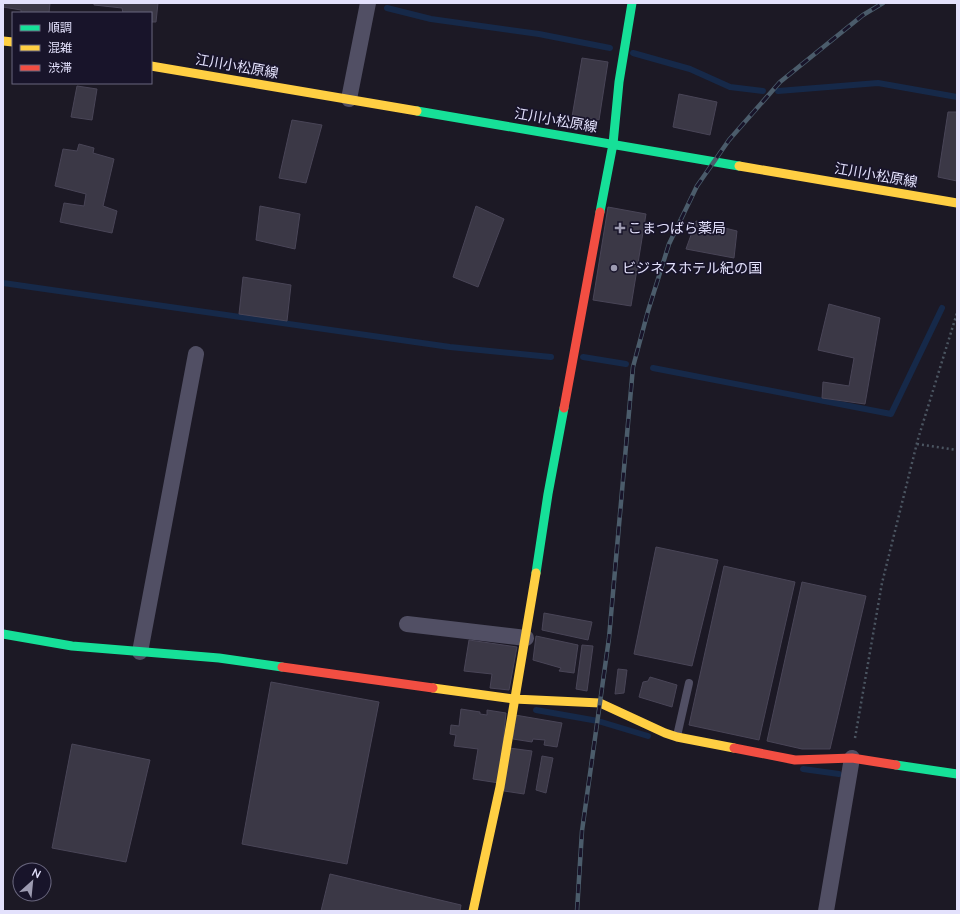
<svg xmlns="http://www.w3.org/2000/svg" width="960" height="914" viewBox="0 0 960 914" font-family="Mulish,'Noto Sans JP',sans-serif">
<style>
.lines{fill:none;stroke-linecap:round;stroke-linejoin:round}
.stream{stroke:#162949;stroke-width:6}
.building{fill:#3b3846;stroke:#494557}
.path{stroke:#4b5561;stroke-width:2.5;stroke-dasharray:2 3;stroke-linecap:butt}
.lane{stroke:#514f64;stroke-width:8}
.street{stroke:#514f64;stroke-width:16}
.fast{stroke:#16e098;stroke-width:9}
.slow{stroke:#ffcf43;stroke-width:9}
.jam{stroke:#f24e42;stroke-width:9}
.rail-casing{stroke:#4b5c6b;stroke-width:4.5}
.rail{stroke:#18142a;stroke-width:3;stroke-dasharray:9;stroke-linecap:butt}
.poi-dot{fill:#9d9bb1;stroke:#18142a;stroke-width:1.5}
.labels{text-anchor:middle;stroke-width:3.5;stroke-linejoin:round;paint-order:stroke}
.street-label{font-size:14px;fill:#e3e1fc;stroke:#18142a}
.poi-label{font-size:14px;fill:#e3e1fc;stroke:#18142a;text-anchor:start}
</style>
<rect width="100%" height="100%" fill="#1c1925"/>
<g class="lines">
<path class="stream" d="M387,8l44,11 108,15 71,14
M633,53l57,16 40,18 33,4
M778,91l100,-8 79,14
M3,283l447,64 101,10
M583,357l43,7
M653,368l238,46 51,-106
M536,710l62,11 50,15
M803,769l36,5"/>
</g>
<path class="building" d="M3,3h47l-1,10h-28v-3l-18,-3z
M94,3h64l-2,19h-5v-9h-28l-1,-5 -28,-3z
M582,58l26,4 -9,58 -27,-3z
M77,86l20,3 -5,31 -21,-3z
M679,94l38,8 -7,33 -37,-8z
M948,112h9v69l-19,-4z
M292,120l30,5 -16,58 -27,-5z
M79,144l15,4 -1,5 21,6 -11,47 14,5 -5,22 -52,-11 4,-19 20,3 2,-12 -31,-8 8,-37 14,2z
M260,206l40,8 -5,35 -39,-9z
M476,206l28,13 -26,68 -25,-10z
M608,207l38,7 -15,92 -38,-6z
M696,221l41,10 -3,27 -48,-9z
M243,277l48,8 -4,36 -48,-7z
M829,304l51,14 -15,86 -43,-6 1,-16 26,4 5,-28 -36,-8z
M656,547l62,13 -26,106 -58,-12z
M724,566l71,16 -36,158 -70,-15z
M802,582l64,14 -36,153h-28l-35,-8z
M544,613l48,9 -4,18 -46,-10z
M536,636l42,9 -4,28 -15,-2 2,-3 -28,-8z
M469,640l48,7 -8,43 -19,-2 2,-14 -28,-3z
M582,645l11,1 -6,45 -11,-2z
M618,669l9,1 -3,23 -9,1z
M650,677l27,8 -5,22 -33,-10 4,-15 5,-1z
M271,682l108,20 -32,162 -105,-20z
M461,709l19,3v2l7,1v-5l19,3 -7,70 -26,-4 5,-30 -24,-3 2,-11 -6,-1 1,-9 8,1z
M515,715l47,8 -5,24 -13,-2 1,-5 -12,-1 -1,3 -19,-3z
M72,744l78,16 -24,102 -74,-14z
M509,748l23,3 -8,43 -20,-3z
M542,756l11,2 -7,35 -10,-3z
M330,874l131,31 -1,6h-139z"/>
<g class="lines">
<path class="path" d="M917,444l40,6
M855,738l27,-155 36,-144 39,-126"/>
<path class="lane" d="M677,736l12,-53"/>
<path class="street" d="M349,99l19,-96
M407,624l119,14
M140,652l56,-298
M826,911l26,-153"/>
<path class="fast" d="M417,111l322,55
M600,212l13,-68 6,-62 13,-79
M536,573l12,-79 16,-86
M3,634l69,12 147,12 63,9
M896,765l61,9"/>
<path class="slow" d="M3,41l10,1
M151,66l266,45
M739,166l218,37
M433,688l81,11 86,4 65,30 12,4 57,11
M473,911l27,-124 36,-214"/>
<path class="jam" d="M564,408l36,-196
M282,667l151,21
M734,748l61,12 57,-2 44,7"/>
<defs>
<path id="rail" d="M577,911l5,-80 27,-193 24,-271 15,-56 21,-67 28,-58 32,-46 51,-58 83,-67 20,-12"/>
</defs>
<use href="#rail" class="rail-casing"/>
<use href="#rail" class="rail"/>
</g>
<g class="poi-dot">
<path d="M618 222h4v4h4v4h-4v4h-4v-4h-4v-4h4z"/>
<circle cx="614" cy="268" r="4"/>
</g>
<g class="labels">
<g class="street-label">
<text transform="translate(237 66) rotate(10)" y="5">江川小松原線</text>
<text transform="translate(556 120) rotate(10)" y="5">江川小松原線</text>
<text transform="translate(876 175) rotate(10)" y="5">江川小松原線</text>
</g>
<g class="poi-label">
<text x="628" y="233">こまつばら薬局</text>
<text x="622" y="273">ビジネスホテル紀の国</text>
</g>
</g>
<rect width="960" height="914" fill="none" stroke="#e3e1fc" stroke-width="8"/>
<rect x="12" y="12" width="140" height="72" fill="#18142a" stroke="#69667e"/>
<rect x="20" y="25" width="20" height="6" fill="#16e098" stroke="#69667e"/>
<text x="48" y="32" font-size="12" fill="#e3e1fc">順調</text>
<rect x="20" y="45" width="20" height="6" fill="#ffcf43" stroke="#69667e"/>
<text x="48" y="52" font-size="12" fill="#e3e1fc">混雑</text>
<rect x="20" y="65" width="20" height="6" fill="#f24e42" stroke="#69667e"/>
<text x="48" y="72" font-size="12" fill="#e3e1fc">渋滞</text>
<g transform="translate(32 882) rotate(27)"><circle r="19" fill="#18142a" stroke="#69667e"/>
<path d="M0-3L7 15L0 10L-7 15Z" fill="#9d9bb1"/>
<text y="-6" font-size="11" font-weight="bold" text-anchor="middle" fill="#e3e1fc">N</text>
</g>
</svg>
